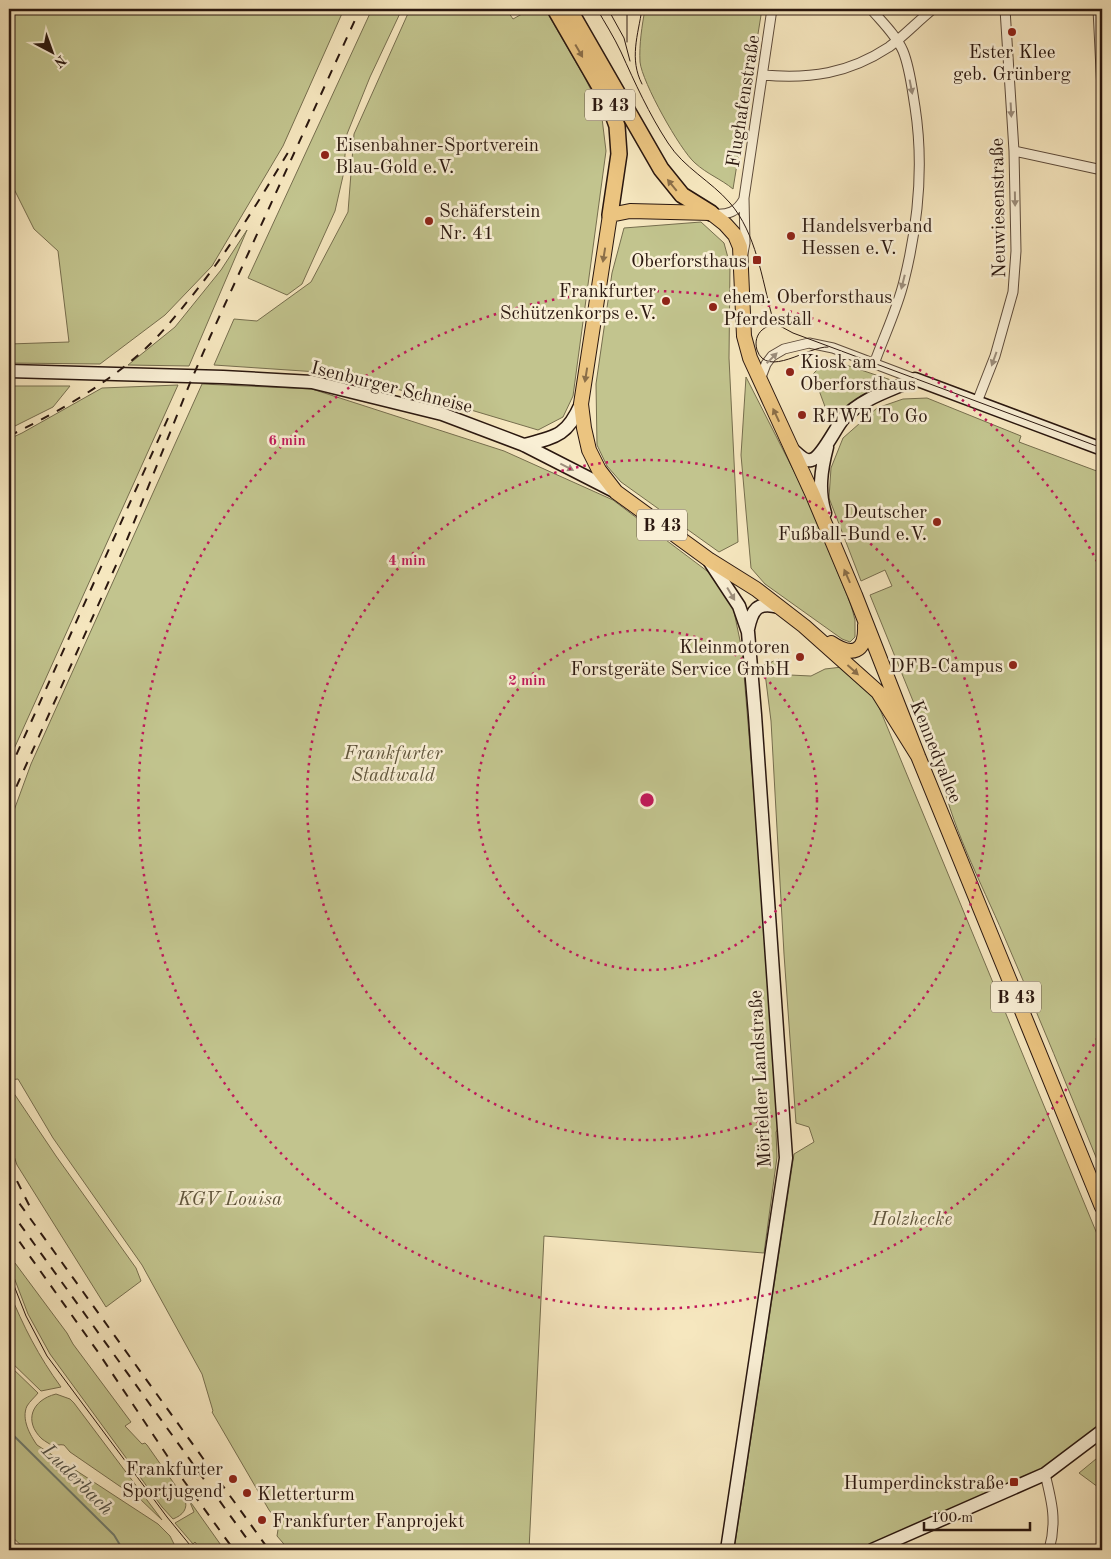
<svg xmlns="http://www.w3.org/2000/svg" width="1111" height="1559" viewBox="0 0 1111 1559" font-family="'Old Standard TT',serif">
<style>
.green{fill:#c2c48e;stroke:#766e4e}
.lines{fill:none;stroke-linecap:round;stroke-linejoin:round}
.stream{stroke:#6f7c6f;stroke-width:2}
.street-casing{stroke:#5d4b3b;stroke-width:11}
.secondary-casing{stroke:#2a170f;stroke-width:15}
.primary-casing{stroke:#2a170f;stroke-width:16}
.highway-casing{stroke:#2a170f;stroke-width:18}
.street{stroke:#f9efd5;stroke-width:9}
.secondary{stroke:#f9efd5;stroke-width:12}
.primary{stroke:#ebc480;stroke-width:14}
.highway{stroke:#ebc480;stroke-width:15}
.tram{stroke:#2a170f;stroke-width:1}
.rail{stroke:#2a170f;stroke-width:2;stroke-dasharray:9 9;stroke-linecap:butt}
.oneway{fill:#8a6e48}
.oneway2{fill:#9c8e7c}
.ring{fill:none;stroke:#c2185b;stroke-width:2.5;stroke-dasharray:2.5 5}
.poi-dot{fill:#8f2418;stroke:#f9efd5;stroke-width:2}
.labels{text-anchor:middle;stroke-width:5;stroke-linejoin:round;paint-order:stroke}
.shield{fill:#f9efd5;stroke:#68584a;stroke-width:1}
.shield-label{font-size:18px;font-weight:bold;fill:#2a170f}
.poi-label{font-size:19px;fill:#2a170f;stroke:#f9efd5;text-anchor:start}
.street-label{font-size:19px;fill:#2a170f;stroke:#f9efd5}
.park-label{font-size:19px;font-style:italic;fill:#5f543b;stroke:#f9efd5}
.water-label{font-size:20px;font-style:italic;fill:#525247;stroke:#f9efd5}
.centre{fill:#c2185b;stroke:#f9efd5;stroke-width:2.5}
.ring-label{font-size:15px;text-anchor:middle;font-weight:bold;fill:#c2185b;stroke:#f9efd5;stroke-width:5;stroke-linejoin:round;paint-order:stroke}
</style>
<rect width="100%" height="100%" fill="#f6e7bf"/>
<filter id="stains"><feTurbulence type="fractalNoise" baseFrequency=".004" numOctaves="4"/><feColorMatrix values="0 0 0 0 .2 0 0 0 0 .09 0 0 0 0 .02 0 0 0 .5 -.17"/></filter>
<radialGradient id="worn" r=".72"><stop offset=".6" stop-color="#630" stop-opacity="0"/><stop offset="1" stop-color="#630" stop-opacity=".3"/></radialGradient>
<path class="green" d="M9,9h335l-61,137 -71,120 -47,49 -65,49 -91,-1v-19l60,-2 -11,-91 -24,-22 -25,-50z
M372,9h30l-32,68 -23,57 -4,42 -8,35 -33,73 -15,11 -39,-17z
M410,9h96l7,10 18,-10h14l39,67 17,34 5,41 -33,245 -10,21 -25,13 -124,-37 -96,-21 -104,-7 20,-46 23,2 54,-39 37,-70 6,-78z
M645,9h117l-29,180c-12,-10 -26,-15 -38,-26 -15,-13 -53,-81 -55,-101 -1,-18 2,-36 5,-53z
M701,222l23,21 6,22 -1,93 9,184 -19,10 -98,-70 -14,-16 -10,-21 -1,-61 16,-111 12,-45z
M247,230l-58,136 -61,-1 47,-38 46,-57z
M828,359l63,21 -31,16 -29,27 -18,-49z
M746,377l60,118 45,110 4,15v17l-5,5 -8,-3 -77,-55 -14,-16 -10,-113z
M202,384l110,5 192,62 109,49 98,74 22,33 9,43 33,402 4,75 -3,5 1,25 -13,96 -220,-17 -15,314h-240l-12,-14 2,-13 -10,-13 -57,-98 1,-1 -11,-37 -60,-109 -89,-127 -35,-59 -9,1v-256l22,-60z
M178,385l-169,375v-321l13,-6 80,-45z
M9,386h61l-17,21 -44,22z
M927,398l94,38 -2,6 83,31v699c-32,-79 -64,-158 -98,-236 -23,-54 -55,-113 -65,-171l-69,-170 22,-9 -7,-16 -24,11 -32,-83 2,-30 12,-30 34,-30 26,-9z
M779,659l2,13 9,3 21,1 14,-7 17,-2 32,28 228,551v179l-48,39 -33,17 -158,69h-129l60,-396 20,-12 -5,-15 -13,-4 -12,-169 -13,-233 -7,-56z
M9,1086l47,70 80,112 5,13 -35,26 -89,-142 -8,-24z
M15,1263l52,70 6,11 58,78 -6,4 17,18 3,-1 2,2 38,54c3,10 -2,16 -12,20l-11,-12 -112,-153 -22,-40 -18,-47z
M9,1291c14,35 30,66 52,96l-20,4 -32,-31z
M9,1365l29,28c-3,4 -8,8 -11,13 -6,13 3,29 10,39l121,79 12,12 7,14h-151l-17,-16z
M56,1394l14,5 4,4 88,117 -22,-21 -6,-3 -64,-44 -6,-7c-4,-1 -8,1 -12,0 -3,-1 -7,-4 -10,-6 -19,-18 -10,-39 14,-45z
M1102,1454v36l-23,-17z
M189,1500l34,48 -3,2h-19l-6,-8 -2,2 -18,-21 19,-11z"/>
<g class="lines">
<path class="stream" d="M9,1431l105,104 9,15"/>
<defs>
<path id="street" d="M871,9c11,13 25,26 32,42 7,17 9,38 12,56 9,58 3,118 -11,174 -7,29 -20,55 -30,83
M1098,9l4,81
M763,75c47,4 85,-1 126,-28 15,-11 29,-26 44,-38
M1014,151l88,19
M714,214c14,1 23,-2 30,-15
M743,253l2,-10 -1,-45 28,-189
M760,380l6,-16 6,-8 12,-7 25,-6 24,5 82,31
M977,402l18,-46 18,-64 3,-41 -2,-100 -9,-142
M1045,1474c7,28 12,48 4,76"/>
<path id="secondary" d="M9,371l214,6 89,5 130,32 82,31 92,47
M524,445c32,-8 43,-9 57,-41
M792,449c5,4 12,13 19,11 11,-2 25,-34 33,-42 18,-20 48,-28 71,-39l187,70
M825,513c-7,-22 -4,-43 2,-66
M708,559l31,47 9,26 7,83 31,443 -59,392
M748,629c4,-19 9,-28 31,-22
M872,1550l173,-76 57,-43"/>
<path id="primary" d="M831,643c21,14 35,10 34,-18
M918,756l-40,-64 -74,-66 -48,-37 -48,-30 -92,-67 -17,-22 -10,-20 -5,-22 -3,-24 29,-189 20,-4 81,2 14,11 10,11 5,12 4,89 6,22 62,135 43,102 63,161 184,451"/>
<path id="highway" d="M555,9l53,92 9,25 2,28 -9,61
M569,9l92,160 21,26 29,18"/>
</defs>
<use href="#street" class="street-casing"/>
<use href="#secondary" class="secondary-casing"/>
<use href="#primary" class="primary-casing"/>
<use href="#highway" class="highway-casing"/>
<use href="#street" class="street"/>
<use href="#secondary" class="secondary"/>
<use href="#primary" class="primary"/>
<use href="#highway" class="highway"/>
<path class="tram" d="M597,9c8,14 17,28 24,43 14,31 28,62 47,91 16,25 43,38 62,60 26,30 32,76 42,113l8,10 13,7 309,115
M608,9l16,29 6,23
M642,9c-4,26 -13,50 0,75
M627,42v-33
M782,325c-15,-3 -30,8 -25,25 10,29 51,-4 71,-3
M9,1273l17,43 21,40 120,161 27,33"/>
<path class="rail" d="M9,436c49,-24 97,-51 137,-88 15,-14 28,-30 41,-46 39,-47 70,-98 102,-151
M9,771l160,-355
M9,803l113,-251 68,-169 20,-46 150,-328
M9,1165l24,48
M9,1189l260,361
M9,1209l246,341
M9,1227l89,125 86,129 50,69"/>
</g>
<defs><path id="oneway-solid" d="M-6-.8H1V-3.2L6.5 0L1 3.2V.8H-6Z" transform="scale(1.25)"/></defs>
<g class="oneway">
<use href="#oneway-solid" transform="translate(579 51) rotate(60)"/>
<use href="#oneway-solid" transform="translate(672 185) rotate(-129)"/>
<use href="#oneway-solid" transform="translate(604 255) rotate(99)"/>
<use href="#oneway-solid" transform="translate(586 375) rotate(99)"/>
<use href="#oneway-solid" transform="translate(776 415) rotate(-115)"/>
<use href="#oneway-solid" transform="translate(847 576) rotate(-114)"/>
<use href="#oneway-solid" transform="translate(853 670) rotate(42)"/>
</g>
<g class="oneway2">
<use href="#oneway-solid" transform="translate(911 87) rotate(79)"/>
<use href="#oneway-solid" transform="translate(1011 110) rotate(87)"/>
<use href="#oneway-solid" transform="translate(1015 199) rotate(89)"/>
<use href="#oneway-solid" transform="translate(903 282) rotate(104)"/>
<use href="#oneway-solid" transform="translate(772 358) rotate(-45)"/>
<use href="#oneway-solid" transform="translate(994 359) rotate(110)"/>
<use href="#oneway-solid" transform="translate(567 467) rotate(27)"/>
<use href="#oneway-solid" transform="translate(731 594) rotate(59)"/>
</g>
<g class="ring">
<circle cx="647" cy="800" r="170"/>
<circle cx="647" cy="800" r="340"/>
<path d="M1101 1031A509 509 0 1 1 1101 569"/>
</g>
<g class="poi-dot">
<circle cx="1012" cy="32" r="5"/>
<circle cx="325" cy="155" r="5"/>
<circle cx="429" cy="221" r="5"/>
<circle cx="791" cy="236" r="5"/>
<rect x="752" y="255" width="10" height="10" rx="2.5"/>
<circle cx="666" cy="301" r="5"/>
<circle cx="713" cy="307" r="5"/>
<circle cx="790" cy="372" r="5"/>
<circle cx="802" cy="415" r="5"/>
<circle cx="937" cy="522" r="5"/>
<circle cx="800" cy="657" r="5"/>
<circle cx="1013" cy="665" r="5"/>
<circle cx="233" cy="1479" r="5"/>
<rect x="1009" y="1477" width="10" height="10" rx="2.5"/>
<circle cx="247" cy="1493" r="5"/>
<circle cx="262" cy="1520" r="5"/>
</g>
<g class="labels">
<g class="shield">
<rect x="585" y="89.5" width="50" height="31" rx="4"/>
<rect x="637" y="509.5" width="50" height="31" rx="4"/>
<rect x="991" y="981.5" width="50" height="31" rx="4"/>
</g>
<g class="shield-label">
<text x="610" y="111">B 43</text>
<text x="662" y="531">B 43</text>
<text x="1016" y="1003">B 43</text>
</g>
<g class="poi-label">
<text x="1012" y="58" text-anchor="middle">Ester Klee<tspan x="1012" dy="22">geb. Grünberg</tspan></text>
<text x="335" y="151">Eisenbahner-Sportverein<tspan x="335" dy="22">Blau-Gold e.V.</tspan></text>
<text x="439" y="217">Schäferstein<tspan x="439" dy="22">Nr. 41</tspan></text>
<text x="801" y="232">Handelsverband<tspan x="801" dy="22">Hessen e.V.</tspan></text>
<text x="747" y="267" text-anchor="end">Oberforsthaus</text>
<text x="656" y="297" text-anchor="end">Frankfurter<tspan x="656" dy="22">Schützenkorps e.V.</tspan></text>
<text x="723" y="303">ehem. Oberforsthaus<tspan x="723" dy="22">Pferdestall</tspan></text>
<text x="800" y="368">Kiosk am<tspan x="800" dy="22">Oberforsthaus</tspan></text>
<text x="812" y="422">REWE To Go</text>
<text x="927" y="518" text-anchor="end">Deutscher<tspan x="927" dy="22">Fußball-Bund e.V.</tspan></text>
<text x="790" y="653" text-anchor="end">Kleinmotoren<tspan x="790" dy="22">Forstgeräte Service GmbH</tspan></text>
<text x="1003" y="672" text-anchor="end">DFB-Campus</text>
<text x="223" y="1475" text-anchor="end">Frankfurter<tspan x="223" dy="22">Sportjugend</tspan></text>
<text x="1004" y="1489" text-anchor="end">Humperdinckstraße</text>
<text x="257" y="1500">Kletterturm</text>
<text x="272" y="1527">Frankfurter Fanprojekt</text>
</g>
<g class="street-label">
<text transform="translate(742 101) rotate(-81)" y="7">Flughafenstraße</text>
<text transform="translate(997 208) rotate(-91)" y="7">Neuwiesenstraße</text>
<text transform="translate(392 386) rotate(14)" y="7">Isenburger Schneise</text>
<text transform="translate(937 751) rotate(68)" y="7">Kennedyallee</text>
<text transform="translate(759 1079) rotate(-93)" y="7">Mörfelder Landstraße</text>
</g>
<g class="park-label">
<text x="393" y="759">Frankfurter<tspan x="393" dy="22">Stadtwald</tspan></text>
<text x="230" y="1205">KGV Louisa</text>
<text x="912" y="1225">Holzhecke</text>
</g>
<g class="water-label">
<text transform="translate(78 1479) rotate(45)" y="7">Luderbach</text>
</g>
</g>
<circle cx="647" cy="800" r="8" class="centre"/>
<g class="ring-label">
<text x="287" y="445">6 min</text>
<text x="407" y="565">4 min</text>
<text x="527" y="685">2 min</text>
</g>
<rect width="1111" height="1559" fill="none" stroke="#f6e7bf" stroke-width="30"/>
<rect x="10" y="10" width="1091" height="1539" fill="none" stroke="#2a170f" stroke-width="2.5"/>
<rect x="15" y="15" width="1081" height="1529" fill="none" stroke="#2a170f"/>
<g transform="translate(52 52) rotate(139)" stroke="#f9efd5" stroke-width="4" paint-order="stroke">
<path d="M0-4L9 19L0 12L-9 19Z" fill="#2a170f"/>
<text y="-8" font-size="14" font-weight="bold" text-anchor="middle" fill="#2a170f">N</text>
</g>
<path d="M924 1522v8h106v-8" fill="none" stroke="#2a170f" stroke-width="2.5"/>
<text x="931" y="1522" font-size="15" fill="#2a170f" stroke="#f9efd5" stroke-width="4" paint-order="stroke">100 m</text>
<rect width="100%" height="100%" filter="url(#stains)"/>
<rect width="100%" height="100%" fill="url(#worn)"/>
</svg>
